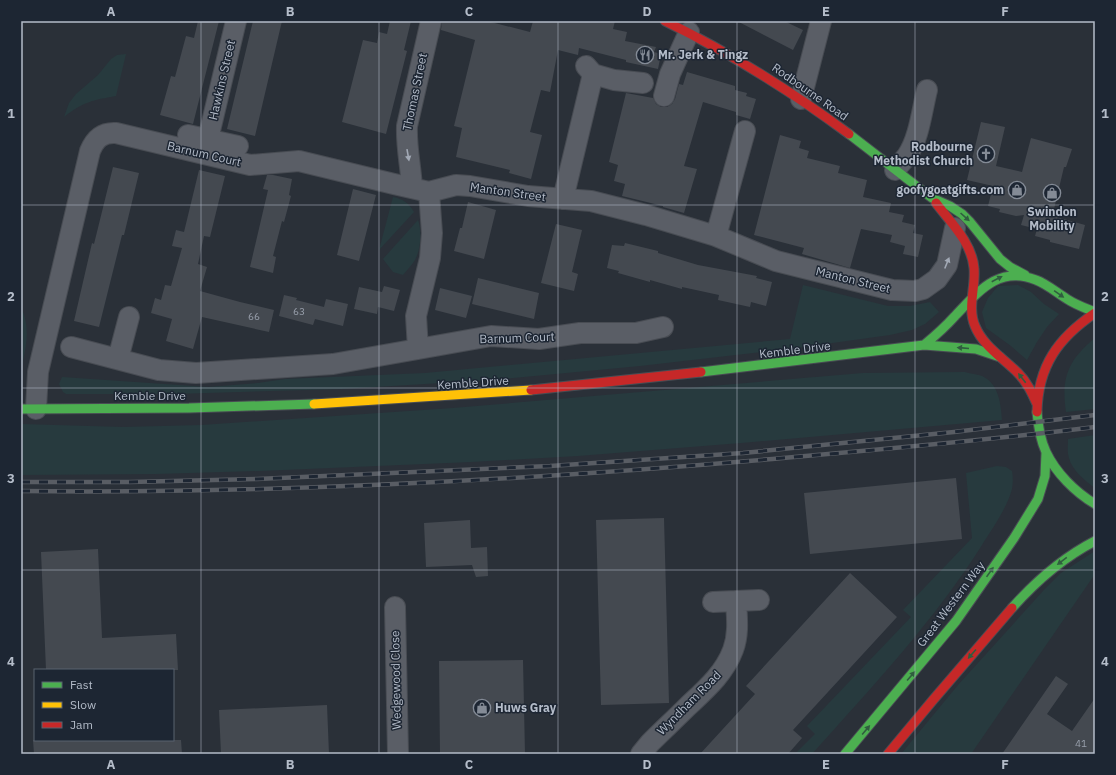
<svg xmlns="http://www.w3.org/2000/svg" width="1116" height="775" viewBox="0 0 1116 775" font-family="'IBM Plex Sans',sans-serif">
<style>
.green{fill:#273a3e}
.building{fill:#444950}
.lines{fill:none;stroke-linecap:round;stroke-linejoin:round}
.street-casing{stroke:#484c53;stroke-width:22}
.fast-casing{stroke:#484c53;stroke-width:11}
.slow-casing{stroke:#484c53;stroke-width:11}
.jam-casing{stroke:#484c53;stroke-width:11}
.street{stroke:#5a5e66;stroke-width:20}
.fast{stroke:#4caf50;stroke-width:9}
.slow{stroke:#ffc107;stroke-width:9}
.jam{stroke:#c62828;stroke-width:9}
.rail-casing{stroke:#595d64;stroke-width:4.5}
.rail{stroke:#1d2633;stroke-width:3;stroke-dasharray:9;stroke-linecap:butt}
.oneway{fill:#a2a9b5}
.oneway2{fill:#305d3f}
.grid{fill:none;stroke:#b4bcc9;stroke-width:1;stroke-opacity:0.55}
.labels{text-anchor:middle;stroke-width:3;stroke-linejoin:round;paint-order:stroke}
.number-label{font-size:10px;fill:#989fab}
.poi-label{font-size:12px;font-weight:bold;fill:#b4bcc9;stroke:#1d2633;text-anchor:start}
.street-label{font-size:12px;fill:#b4bcc9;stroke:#1d2633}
.neatline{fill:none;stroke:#b4bcc9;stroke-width:1.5}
.grid-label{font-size:13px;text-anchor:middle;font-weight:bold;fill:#b4bcc9}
</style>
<rect width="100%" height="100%" fill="#2a3038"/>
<path class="green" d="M126,54l-10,42c-23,4 -33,6 -52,21l5,-14 7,-9 22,-19 13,-16 6,-4z
M393,197c10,2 16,6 21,15l-35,38z
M418,220c4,11 3,29 -3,40 -3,5 -8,10 -12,15l-10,-3 -10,-13z
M803,285l85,21h22l20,-4 9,10 -14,12 -13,6 -22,5 -101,14 -149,17 -149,14 -149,9 -168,5h-108l-3,-2 -4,-8 3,-7 146,10 50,-4 27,-4 140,-6 365,-34z
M1018,285l13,7 13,12 15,10 -12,13 -10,15 -10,18 -16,-14 -25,-18 -4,-16 6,-14 10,-12z
M21,307c10,22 5,40 0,63z
M1095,338v71l-29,3c-5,-34 2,-52 29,-74z
M965,372c6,2 14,2 19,5 15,8 17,28 18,43l-261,23 -163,13 -107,6 -211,9 -104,3 -135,1v-51l102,3 78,-2 252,-17 410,-35z
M1095,435v53c-10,-7 -23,-18 -26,-30 -2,-6 -1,-13 -1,-19z
M997,466l9,1 6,4c1,6 1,12 0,18 -5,19 -20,40 -30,56 -48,76 -110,142 -170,209h-17l20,-20 -8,-8 104,-109 -8,-7 69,-72 -6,-65z
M1095,551v23l-124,180h-70l57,-69 85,-94 18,-18z"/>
<path class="building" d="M198,21h21l-26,103 -33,-9 11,-39 4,1 11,-41 8,2z
M253,21h29l-27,115 -28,-7z
M390,21h21l-7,29 3,1 -21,83 -44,-12 21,-82 14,3 2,-11 8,2z
M442,21h45l43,11 3,-11h82l-2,8 14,3 -2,9 31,6 -2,5 7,2 -3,15 -32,-7v-2l-47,-12 -1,7 -20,-5 -8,42 -9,-2 -11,42 12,3 -11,44 -22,-6 1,-3 -54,-13 6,-29 -8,-2 21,-86 -34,-10z
M737,21h47l19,9 -10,20z
M687,72l48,14v4l12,3 -1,3 10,3 -6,20 -14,-4v-3l-33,-10 -19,64 13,3 -13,44 -21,-6v-1l-41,-10 3,-12 -11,-3 4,-16 -9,-3 17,-69 27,5 3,6 5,3h6l5,-3 3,-5 4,-15 4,1z
M981,122l24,5 -9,39 26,6 9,-34 41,11 -6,18h-2l-10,42 -15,3 46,13 -6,24 -29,-7v-2l-15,-4 2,-7 -16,-4 3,-10 -8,1 -17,-4 1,-3 -12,-3 5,-20 -26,-6z
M780,135l21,6 -2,7 10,3 -2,7 33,8 -2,7 29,7 -4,17 28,6 -2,9 15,3 -2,7 13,3 -2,8 10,2 -5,22 -15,-3 2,-8 -15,-4 2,-7 -31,-6 -11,39 -48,-14 2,-6 -50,-13z
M113,167l26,6 -15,62h-2l-23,92 -25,-6 18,-78 2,1z
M199,170l26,6 -15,61 -6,-1 -6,28 9,3 -7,24 40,11 34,8 -5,22 -67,-15 -9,32 -27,-8 6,-22 -21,-6 4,-15 6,2 4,-15 6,1 11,-38 -10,-2 4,-16 8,2z
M267,175h6l19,4 -3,16 2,1 -7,26 -2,-1 -9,35 3,1 -3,16 -23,-6 18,-77 -5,-1z
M353,189l23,6 -17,66 -22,-6z
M468,202l28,8 -12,49 -30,-8 6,-23h2z
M556,224l26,6 -10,42 6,2 -4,17 -33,-8z
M625,243l33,8v2l40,12 59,11 -1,2 16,4 -6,24 -15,-4 -1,5 -32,-7 1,-5 -37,-8v2l-32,-9v2l-32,-9 1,-2 -12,-3 5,-23 12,1z
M478,278l61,15 -5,26 -62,-15z
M384,286l16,4 -6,21 -16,-4 -1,7 -23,-5 5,-22 23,5z
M440,288l32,8 -6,22 -31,-8z
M284,295l13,3 -1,2 28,7 2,-8 22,5 -5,22 -28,-7 -2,6 -34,-9z
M956,478l6,61 -152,15 -6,-61z
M664,518l5,185 -68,2 -5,-185z
M470,520l1,28 16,-1 1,29 -12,1 -4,-12 -46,2 -2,-44z
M98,549l4,89 74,-4 2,36h-132l-5,-118z
M850,573l47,44 -104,113 9,8 -14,16h-88l55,-60 -9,-8z
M523,660l2,94h-85l-1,-93z
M1056,676l12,8 -21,30 25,17 23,-33v56h-93z
M327,705l2,49h-108l-2,-44z
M33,740h148l1,14h-148z"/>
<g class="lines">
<defs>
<path id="street" d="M586,66l7,8 21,6 29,3
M664,96l6,-22 19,-42
M801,99l20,-78
M188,135l50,11
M208,139l28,-118
M895,170c4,-5 8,-9 12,-14 12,-17 15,-46 20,-66
M412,188c-1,-21 -6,-41 -5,-62l24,-105
M563,199l30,-125
M716,236l29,-105
M71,347l88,23 37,3 137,-9 85,-15 -2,-33 14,-58 2,-25 -3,-41
M418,349l73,-13 48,3 41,-6h56l27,-6
M118,359l11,-42
M36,409l2,-37 52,-221c5,-12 12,-19 26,-18l134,32 49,-4 95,23 35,8 27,-7 14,1 58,10 63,5 55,14 70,21 60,25 116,29 23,1 8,-2 14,-10 10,-14 8,-37
M713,602l46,-2
M395,607l3,147
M641,754l9,-11c12,-12 25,-24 37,-36 18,-17 37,-33 46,-57 6,-16 4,-32 3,-49"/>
<path id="fast" d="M849,134l83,64 18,8 12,8 8,8 30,37 10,8 15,8
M924,345c11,-9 22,-19 31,-29 24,-25 44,-51 81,-36 11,4 21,13 31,19 9,6 18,9 28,13
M701,372l223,-27 52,4 24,8
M21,409l168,-1 125,-4
M1037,412c1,13 3,27 9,40 10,21 29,40 49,52
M1012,608c24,-27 50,-50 83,-67
M845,754l111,-133 58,-83 24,-39 7,-23 1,-23"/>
<path id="slow" d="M314,404l217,-14"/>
<path id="jam" d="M665,21c65,32 126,70 184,113
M936,203c15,20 36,40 38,65 2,19 -7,39 1,58 8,20 28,32 43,47 9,9 14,20 19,31
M531,390l170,-18
M1037,412c1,-46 21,-74 58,-99
M888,754l45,-54 79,-92"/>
</defs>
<use href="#street" class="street-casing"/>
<use href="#fast" class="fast-casing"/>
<use href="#slow" class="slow-casing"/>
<use href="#jam" class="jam-casing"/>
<use href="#street" class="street"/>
<use href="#fast" class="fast"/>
<use href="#slow" class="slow"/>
<use href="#jam" class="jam"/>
<defs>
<path id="rail" d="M21,482h109l127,-3 293,-13 193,-13 211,-21 141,-17
M21,491c254,3 509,-11 762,-33 104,-9 208,-18 312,-31"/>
</defs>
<use href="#rail" class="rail-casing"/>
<use href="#rail" class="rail"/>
</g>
<defs><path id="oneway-solid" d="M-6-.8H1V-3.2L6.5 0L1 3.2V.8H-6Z"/></defs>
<g class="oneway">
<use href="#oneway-solid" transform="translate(408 155) rotate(80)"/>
<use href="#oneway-solid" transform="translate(947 263) rotate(-68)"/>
</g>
<g class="oneway2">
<use href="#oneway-solid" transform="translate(965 217) rotate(42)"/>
<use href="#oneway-solid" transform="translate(997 279) rotate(-28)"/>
<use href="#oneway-solid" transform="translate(1059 294) rotate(35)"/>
<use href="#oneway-solid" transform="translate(963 348) rotate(-175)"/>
<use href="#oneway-solid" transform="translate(1022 378) rotate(-128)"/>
<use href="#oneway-solid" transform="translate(1062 561) rotate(143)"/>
<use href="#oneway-solid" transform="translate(990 572) rotate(-55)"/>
<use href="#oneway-solid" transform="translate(972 654) rotate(131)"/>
<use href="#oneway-solid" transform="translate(911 676) rotate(-49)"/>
<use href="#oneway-solid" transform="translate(866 730) rotate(-50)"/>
</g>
<path class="grid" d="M201,21v733M379,21v733M558,21v733M737,21v733M915,21v733M21,205h1074M21,388h1074M21,570h1074"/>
<defs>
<symbol id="restaurant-ring" viewBox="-11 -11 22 22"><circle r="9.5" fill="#1d2633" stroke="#848b96" stroke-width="1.5"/><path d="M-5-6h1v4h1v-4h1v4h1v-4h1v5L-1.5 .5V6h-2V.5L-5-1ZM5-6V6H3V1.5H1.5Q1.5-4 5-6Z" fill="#848b96"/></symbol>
<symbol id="church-ring" viewBox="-11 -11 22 22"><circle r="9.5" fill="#1d2633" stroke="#848b96" stroke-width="1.5"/><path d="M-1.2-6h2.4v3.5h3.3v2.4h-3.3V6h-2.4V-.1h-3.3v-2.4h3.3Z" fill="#848b96"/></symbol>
<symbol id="shop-ring" viewBox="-11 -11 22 22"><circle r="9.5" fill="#1d2633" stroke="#848b96" stroke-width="1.5"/><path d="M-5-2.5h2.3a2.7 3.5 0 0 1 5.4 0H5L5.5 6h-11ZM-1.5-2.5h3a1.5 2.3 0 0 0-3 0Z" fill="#848b96"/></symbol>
</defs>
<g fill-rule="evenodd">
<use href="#restaurant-ring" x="635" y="45" width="20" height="20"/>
<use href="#church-ring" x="976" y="144" width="20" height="20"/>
<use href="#shop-ring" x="1007" y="180" width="20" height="20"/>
<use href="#shop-ring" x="1042" y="183" width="20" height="20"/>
<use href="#shop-ring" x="472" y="698" width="20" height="20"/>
</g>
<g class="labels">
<g class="number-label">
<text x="299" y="315">63</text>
<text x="254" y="320">66</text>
<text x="1081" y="747">41</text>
</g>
<g class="poi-label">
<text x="658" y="59">Mr. Jerk &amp; Tingz</text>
<text x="973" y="151" text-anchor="end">Rodbourne<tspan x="973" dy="14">Methodist Church</tspan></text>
<text x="1004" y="194" text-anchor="end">goofygoatgifts.com</text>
<text x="1052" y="216" text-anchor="middle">Swindon<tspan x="1052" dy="14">Mobility</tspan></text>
<text x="495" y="712">Huws Gray</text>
</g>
<g class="street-label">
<text transform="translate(222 80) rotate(-77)" y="4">Hawkins Street</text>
<text transform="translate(415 92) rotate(-78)" y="4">Thomas Street</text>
<text transform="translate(810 92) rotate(35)" y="4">Rodbourne Road</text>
<text transform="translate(204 154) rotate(13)" y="4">Barnum Court</text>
<text transform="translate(508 192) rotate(8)" y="4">Manton Street</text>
<text transform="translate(853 280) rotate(14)" y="4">Manton Street</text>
<text transform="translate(517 338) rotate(-2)" y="4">Barnum Court</text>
<text transform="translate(795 350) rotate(-7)" y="4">Kemble Drive</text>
<text transform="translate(473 383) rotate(-4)" y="4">Kemble Drive</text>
<text x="150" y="400">Kemble Drive</text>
<text transform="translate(951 604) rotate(-53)" y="4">Great Western Way</text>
<text transform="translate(396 680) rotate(-91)" y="4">Wedgewood Close</text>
<text transform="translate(689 703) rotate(-45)" y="4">Wyndham Road</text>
</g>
</g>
<rect width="1116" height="775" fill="none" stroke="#1d2633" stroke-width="44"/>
<rect x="34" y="669" width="140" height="72" fill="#1d2633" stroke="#59626f"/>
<rect x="42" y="682" width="20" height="6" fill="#4caf50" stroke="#59626f"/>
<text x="70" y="689" font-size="12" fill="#b4bcc9">Fast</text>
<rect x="42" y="702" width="20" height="6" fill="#ffc107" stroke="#59626f"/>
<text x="70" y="709" font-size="12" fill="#b4bcc9">Slow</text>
<rect x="42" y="722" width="20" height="6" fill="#c62828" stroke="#59626f"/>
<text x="70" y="729" font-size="12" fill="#b4bcc9">Jam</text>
<rect x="22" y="22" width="1072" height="731" class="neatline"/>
<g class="grid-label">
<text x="111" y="16">A</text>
<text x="290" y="16">B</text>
<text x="469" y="16">C</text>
<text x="647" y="16">D</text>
<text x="826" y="16">E</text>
<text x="1005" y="16">F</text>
<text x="11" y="118">1</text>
<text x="1105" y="118">1</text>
<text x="11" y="301">2</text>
<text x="1105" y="301">2</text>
<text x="11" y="483">3</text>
<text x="1105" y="483">3</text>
<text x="11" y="666">4</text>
<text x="1105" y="666">4</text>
<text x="111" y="769">A</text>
<text x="290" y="769">B</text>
<text x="469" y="769">C</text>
<text x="647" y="769">D</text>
<text x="826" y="769">E</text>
<text x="1005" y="769">F</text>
</g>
</svg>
